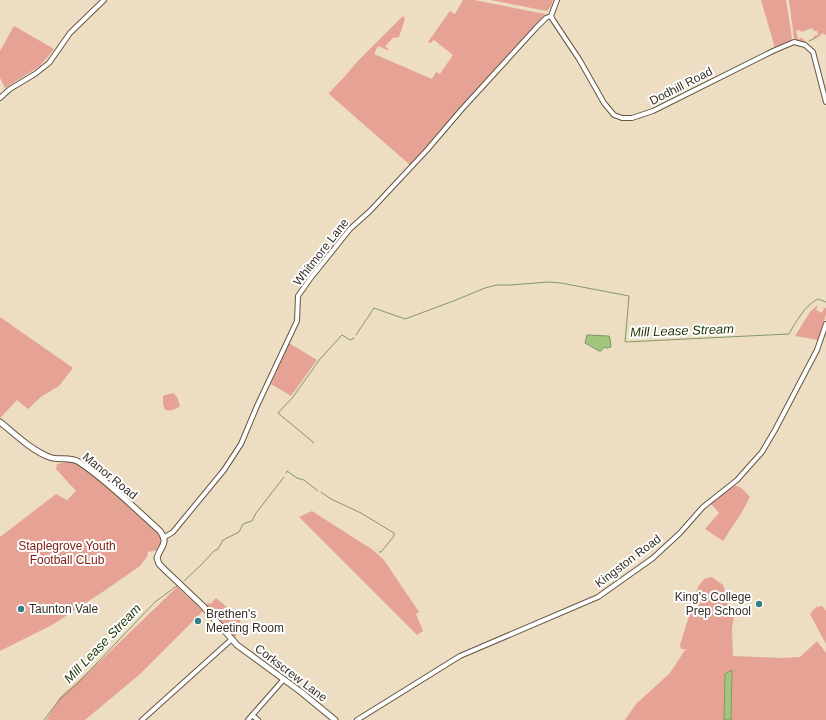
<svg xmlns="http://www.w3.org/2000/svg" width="826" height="720" viewBox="0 0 826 720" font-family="Helvetica,sans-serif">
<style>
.green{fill:#e6a295}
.water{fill:#a2c57e;stroke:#829864}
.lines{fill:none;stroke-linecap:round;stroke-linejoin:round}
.stream{stroke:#829864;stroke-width:1}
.minor-casing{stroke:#645740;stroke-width:6}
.tertiary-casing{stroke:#645740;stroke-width:7}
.minor{stroke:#fff;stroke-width:4}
.tertiary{stroke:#fff;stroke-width:5}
.poi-dot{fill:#377f86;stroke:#fff;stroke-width:1.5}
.labels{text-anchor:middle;stroke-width:4;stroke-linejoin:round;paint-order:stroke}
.street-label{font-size:12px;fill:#363026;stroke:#fff}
.park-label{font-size:12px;fill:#7c1c10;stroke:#fff}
.poi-label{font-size:12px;fill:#363026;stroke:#fff;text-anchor:start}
.water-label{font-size:13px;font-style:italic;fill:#1f3400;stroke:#fff}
</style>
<rect width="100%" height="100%" fill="#edddc3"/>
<path class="green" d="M463,0h11l71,14 -6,8 -70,76 -33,39 -26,28 -81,-71v-1l17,-18 11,-13 46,-46 2,3 -6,18 -6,1 -8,8 5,5 -12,-5 -4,8 58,25 4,-7 4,2 13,-19 -19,-15 -4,3 -2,-1 22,-31 5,3z
M490,0h63l-2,6 -4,5z
M761,0h25l6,38 -1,2 -16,8z
M789,0h37v34l-1,1 -3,-2 -2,3 -11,6 6,-4 -2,-2 5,-1 -1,-4h-3l-2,-3 -11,4 -1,-2 -4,1 2,8 4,-1 4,4c-4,0 -9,-1 -12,-4z
M14,26l40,23 -14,17 -35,22 -5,-10v-27z
M818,305l-2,5 6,3 2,-5h2v6l-7,26 -24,-4 15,-24z
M0,317l73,51 -14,18 -17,10 -14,13 -11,-9 -17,18z
M289,343l28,17 -26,36 -20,-12z
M173,393l4,4 3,9c-5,4 -9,5 -15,4l-2,-6v-8z
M71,461l5,2 16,11 63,56c8,7 9,11 3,20l-10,2 -1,5 -7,9 -36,25 -52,34 -52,26v-114l56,-43 11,6 9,-9 -20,-22 1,-5z
M734,486c7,-1 11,6 16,11l-8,15 -19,29 -18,-12 14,-16 -9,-10z
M312,511l61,39 11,10 35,52 -3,2 7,17 -6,4 -118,-118z
M712,577l11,8 3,7 -1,7 9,17 -2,12 1,28 51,2 16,-1 17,-16 9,12v67h-201l11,-16 34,-31 15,-23h4l-8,-1 -1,-4 18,-58 6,-8z
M177,587l24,22 3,1 -64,64 -55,46h-39l13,-22 38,-34z
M216,598l24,20v8l-5,12 -30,-34 7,-1 1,-2z
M822,606l4,5v33l-16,-30 6,-7z"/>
<path class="water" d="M587,335l22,1 1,2 1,9 -4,1 -3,-1 -3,4h-2l-14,-8z
M732,670l-1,50h-7l1,-46z"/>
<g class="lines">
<path class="stream" d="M809,41l6,-3
M356,335l18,-27 31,11 51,-19 29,-12 12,-3h13l39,-3 12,1 68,13 -4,46 164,-8c6,-11 17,-30 29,-35l8,3
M313,443v-1l-35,-29 15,-16 27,-38 22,-24 8,5 4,-2
M286,473l1,-2 10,7 7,2 14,11
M321,492l10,7 30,14 33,20v3l-13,16h-2
M184,581l18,-17 12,-13 4,-2 5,-9 16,-8 4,-8 9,-3 4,-8 28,-36
M44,720l17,-22 16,-14 78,-82 23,-17"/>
<defs>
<path id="minor" d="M551,16l2,4 26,39 25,44 10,12 8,3h10l21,-7 120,-60 21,-9 11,3 8,7 13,50
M551,16l6,-16
M0,98l10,-9 25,-15 14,-11 21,-30 34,-33
M165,537l8,-5 51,-62 17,-26 16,-38 40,-85 1,-25 12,-17 40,-50 20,-18 57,-61 35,-41 74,-81 10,-10 5,-2
M252,715l6,5
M142,720l90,-81
M248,720l36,-41
M357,720l103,-64 138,-59 55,-39 27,-25 23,-26 34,-27 25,-28 13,-22 42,-80 9,-26"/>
<path id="tertiary" d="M0,422c15,12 31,28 49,35 10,4 21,-1 30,5 29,19 55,46 81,69 9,13 1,14 -3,27l2,6 6,6 37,35 35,40 64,47 34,28"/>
</defs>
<use href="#minor" class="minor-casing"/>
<use href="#tertiary" class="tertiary-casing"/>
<use href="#minor" class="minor"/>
<use href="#tertiary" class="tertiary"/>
</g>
<g class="poi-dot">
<circle cx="759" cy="604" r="4"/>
<circle cx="21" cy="609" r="4"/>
<circle cx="198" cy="621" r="4"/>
</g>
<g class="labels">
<g class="street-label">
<text transform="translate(681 86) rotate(-27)" y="4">Dodhill Road</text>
<text transform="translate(321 252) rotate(-52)" y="4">Whitmore Lane</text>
<text transform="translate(110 476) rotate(39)" y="4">Manor Road</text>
<text transform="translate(628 561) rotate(-37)" y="4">Kingston Road</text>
<text transform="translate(291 673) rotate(37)" y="4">Corkscrew Lane</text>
</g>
<g class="park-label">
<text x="67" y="550">Staplegrove Youth<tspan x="67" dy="14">Football CLub</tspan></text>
</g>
<g class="poi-label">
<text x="751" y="601" text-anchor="end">King's College<tspan x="751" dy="14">Prep School</tspan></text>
<text x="29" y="613">Taunton Vale</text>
<text x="206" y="618">Brethen's<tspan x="206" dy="14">Meeting Room</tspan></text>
</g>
<g class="water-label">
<text transform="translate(682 330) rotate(-2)" y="5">Mill Lease Stream</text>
<text transform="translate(102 643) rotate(-46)" y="5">Mill Lease Stream</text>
</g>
</g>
</svg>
